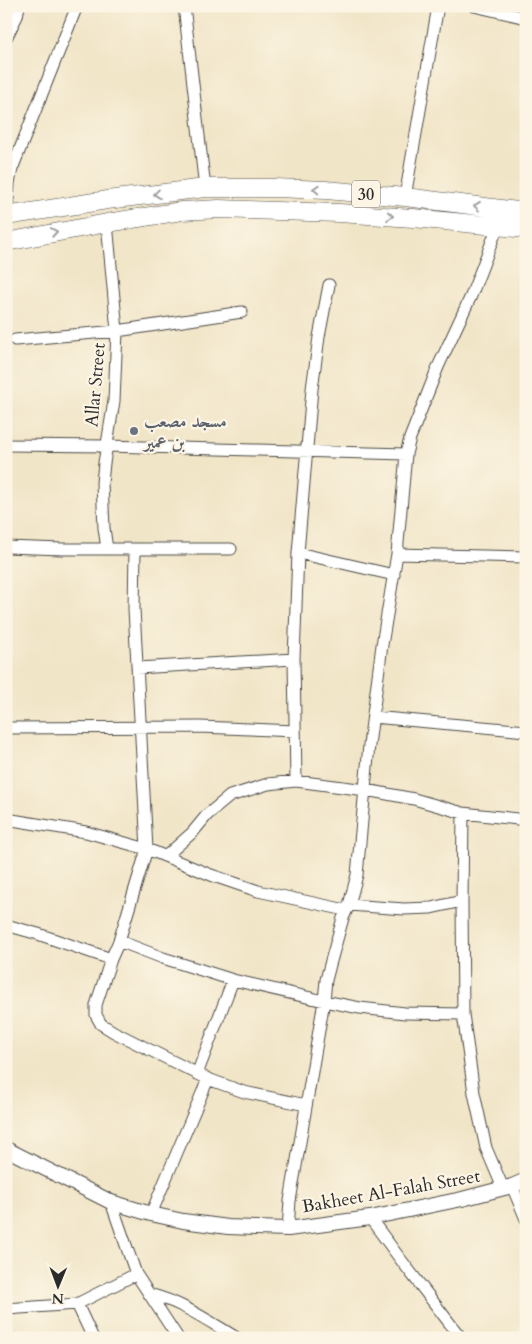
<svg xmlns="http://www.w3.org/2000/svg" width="532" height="1344" viewBox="0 0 532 1344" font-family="Cardo,Amiri,serif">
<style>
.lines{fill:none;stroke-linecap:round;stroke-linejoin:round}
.minor-casing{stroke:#494742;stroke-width:13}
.tertiary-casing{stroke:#494742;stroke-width:16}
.primary-casing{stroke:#494742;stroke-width:19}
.minor{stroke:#fff;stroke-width:11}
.tertiary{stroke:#fff;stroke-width:14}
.primary{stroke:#fff;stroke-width:18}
.oneway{stroke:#a0a0a0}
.worship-dot{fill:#6b7280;stroke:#fcf5e5;stroke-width:2}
.labels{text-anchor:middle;stroke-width:4.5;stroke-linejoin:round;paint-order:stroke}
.shield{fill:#fcf5e5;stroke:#6a6863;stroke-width:1}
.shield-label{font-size:16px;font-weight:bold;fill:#2b2b2b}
.street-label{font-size:18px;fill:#2b2b2b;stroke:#fcf5e5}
.worship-label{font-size:18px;font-weight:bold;fill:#5b616d;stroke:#fcf5e5;text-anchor:start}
</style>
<rect width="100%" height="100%" fill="#fcf5e5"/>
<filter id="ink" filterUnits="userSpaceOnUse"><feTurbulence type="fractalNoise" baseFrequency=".02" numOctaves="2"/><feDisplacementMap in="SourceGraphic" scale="10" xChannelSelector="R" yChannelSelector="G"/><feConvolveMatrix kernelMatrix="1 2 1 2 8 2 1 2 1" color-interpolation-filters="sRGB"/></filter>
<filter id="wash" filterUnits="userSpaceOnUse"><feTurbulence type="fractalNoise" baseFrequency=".0096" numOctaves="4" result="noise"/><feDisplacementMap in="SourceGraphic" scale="20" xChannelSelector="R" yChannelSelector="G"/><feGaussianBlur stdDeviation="1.12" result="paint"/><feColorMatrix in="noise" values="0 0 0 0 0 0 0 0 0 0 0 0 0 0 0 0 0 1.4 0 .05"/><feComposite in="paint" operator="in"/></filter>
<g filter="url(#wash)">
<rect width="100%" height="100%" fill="#f1e5c7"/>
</g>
<g filter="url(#ink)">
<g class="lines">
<defs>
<path id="minor" d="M184,6l21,182
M474,6l52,12
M6,38l11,-22 2,-10
M405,197l33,-191
M7,216l2,-33 3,-14 65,-163
M107,223l10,108 -3,70 -10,62 -2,20 2,45 3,21
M15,340l102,-9 125,-19
M6,445l101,1 299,8
M6,547l57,2h168
M135,549l-1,60 13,240 -28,92 -8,18 -15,46v10l5,9 13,8 94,47 36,13 62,13
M298,553l96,22
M397,554l129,3
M137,668l157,-9
M373,717l153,14
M6,728l194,-1 95,4
M296,781l-2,-122 4,-106 14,-164 7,-52 10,-52
M463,813l-1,88 1,113 11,79 12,55 17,40
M6,819l80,13 61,17 64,26 47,16 88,19
M166,856l27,-24 14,-17 23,-19 38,-12 28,-3 70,9 48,9 49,14 63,7
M349,905l55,4 27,-1 31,-7
M6,925l32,9 73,25
M119,941l44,17 70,22 91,21 36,7 45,5 58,1
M197,1074l36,-94
M512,1186l14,33
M111,1202l25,72 42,64
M151,1214l57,-135
M370,1218l28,38 63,82
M288,1229l2,-28 34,-200 2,-21 5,-19 12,-43 6,-13 8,-30 12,-130 13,-100 15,-91 9,-100 4,-16 28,-71 33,-71 27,-70
M149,1294c33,8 59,27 88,44
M77,1304l16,34
M6,1309l71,-5 59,-30"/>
<path id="tertiary" d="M6,1149l105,53 40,12 32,7 45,6 60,2 82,-11 92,-19 50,-13 14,-6"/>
<path id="primary" d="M6,216l101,-16 98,-12h70l51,2 79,7 121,15
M6,242l101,-19 75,-12 37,-2 120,4 74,5 113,11"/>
</defs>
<use href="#minor" class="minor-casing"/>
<use href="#tertiary" class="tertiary-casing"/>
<use href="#primary" class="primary-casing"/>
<use href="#minor" class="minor"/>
<use href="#tertiary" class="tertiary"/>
<use href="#primary" class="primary"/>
</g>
<defs><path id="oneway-chevron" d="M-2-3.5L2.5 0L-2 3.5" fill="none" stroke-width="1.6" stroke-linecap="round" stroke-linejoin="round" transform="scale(1.25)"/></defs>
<g class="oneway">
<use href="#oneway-chevron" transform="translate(316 189) rotate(-177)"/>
<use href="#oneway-chevron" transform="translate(157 194) rotate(173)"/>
<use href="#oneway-chevron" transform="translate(477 206) rotate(-173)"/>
<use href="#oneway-chevron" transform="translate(390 216) rotate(4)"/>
<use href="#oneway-chevron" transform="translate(54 232) rotate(-10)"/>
</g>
</g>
<circle class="worship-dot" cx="134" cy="431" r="5"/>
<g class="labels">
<rect class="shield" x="352" y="180.5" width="28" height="27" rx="4"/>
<g class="shield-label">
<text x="366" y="200">30</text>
</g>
<g class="street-label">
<text transform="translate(95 385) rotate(-85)" y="6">Allar Street</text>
<text transform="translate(391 1191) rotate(-10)" y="6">Bakheet Al-Falah Street</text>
</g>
<g class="worship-label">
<text x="144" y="427">مسجد مصعب<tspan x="144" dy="21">بن عمير</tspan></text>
</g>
</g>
<rect width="532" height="1344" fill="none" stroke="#fcf5e5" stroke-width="25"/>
<g transform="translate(58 1286) rotate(181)" stroke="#fcf5e5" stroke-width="4" paint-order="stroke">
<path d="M0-4L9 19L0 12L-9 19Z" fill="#2b2b2b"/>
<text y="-8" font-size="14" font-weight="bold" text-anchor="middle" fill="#2b2b2b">N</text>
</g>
</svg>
